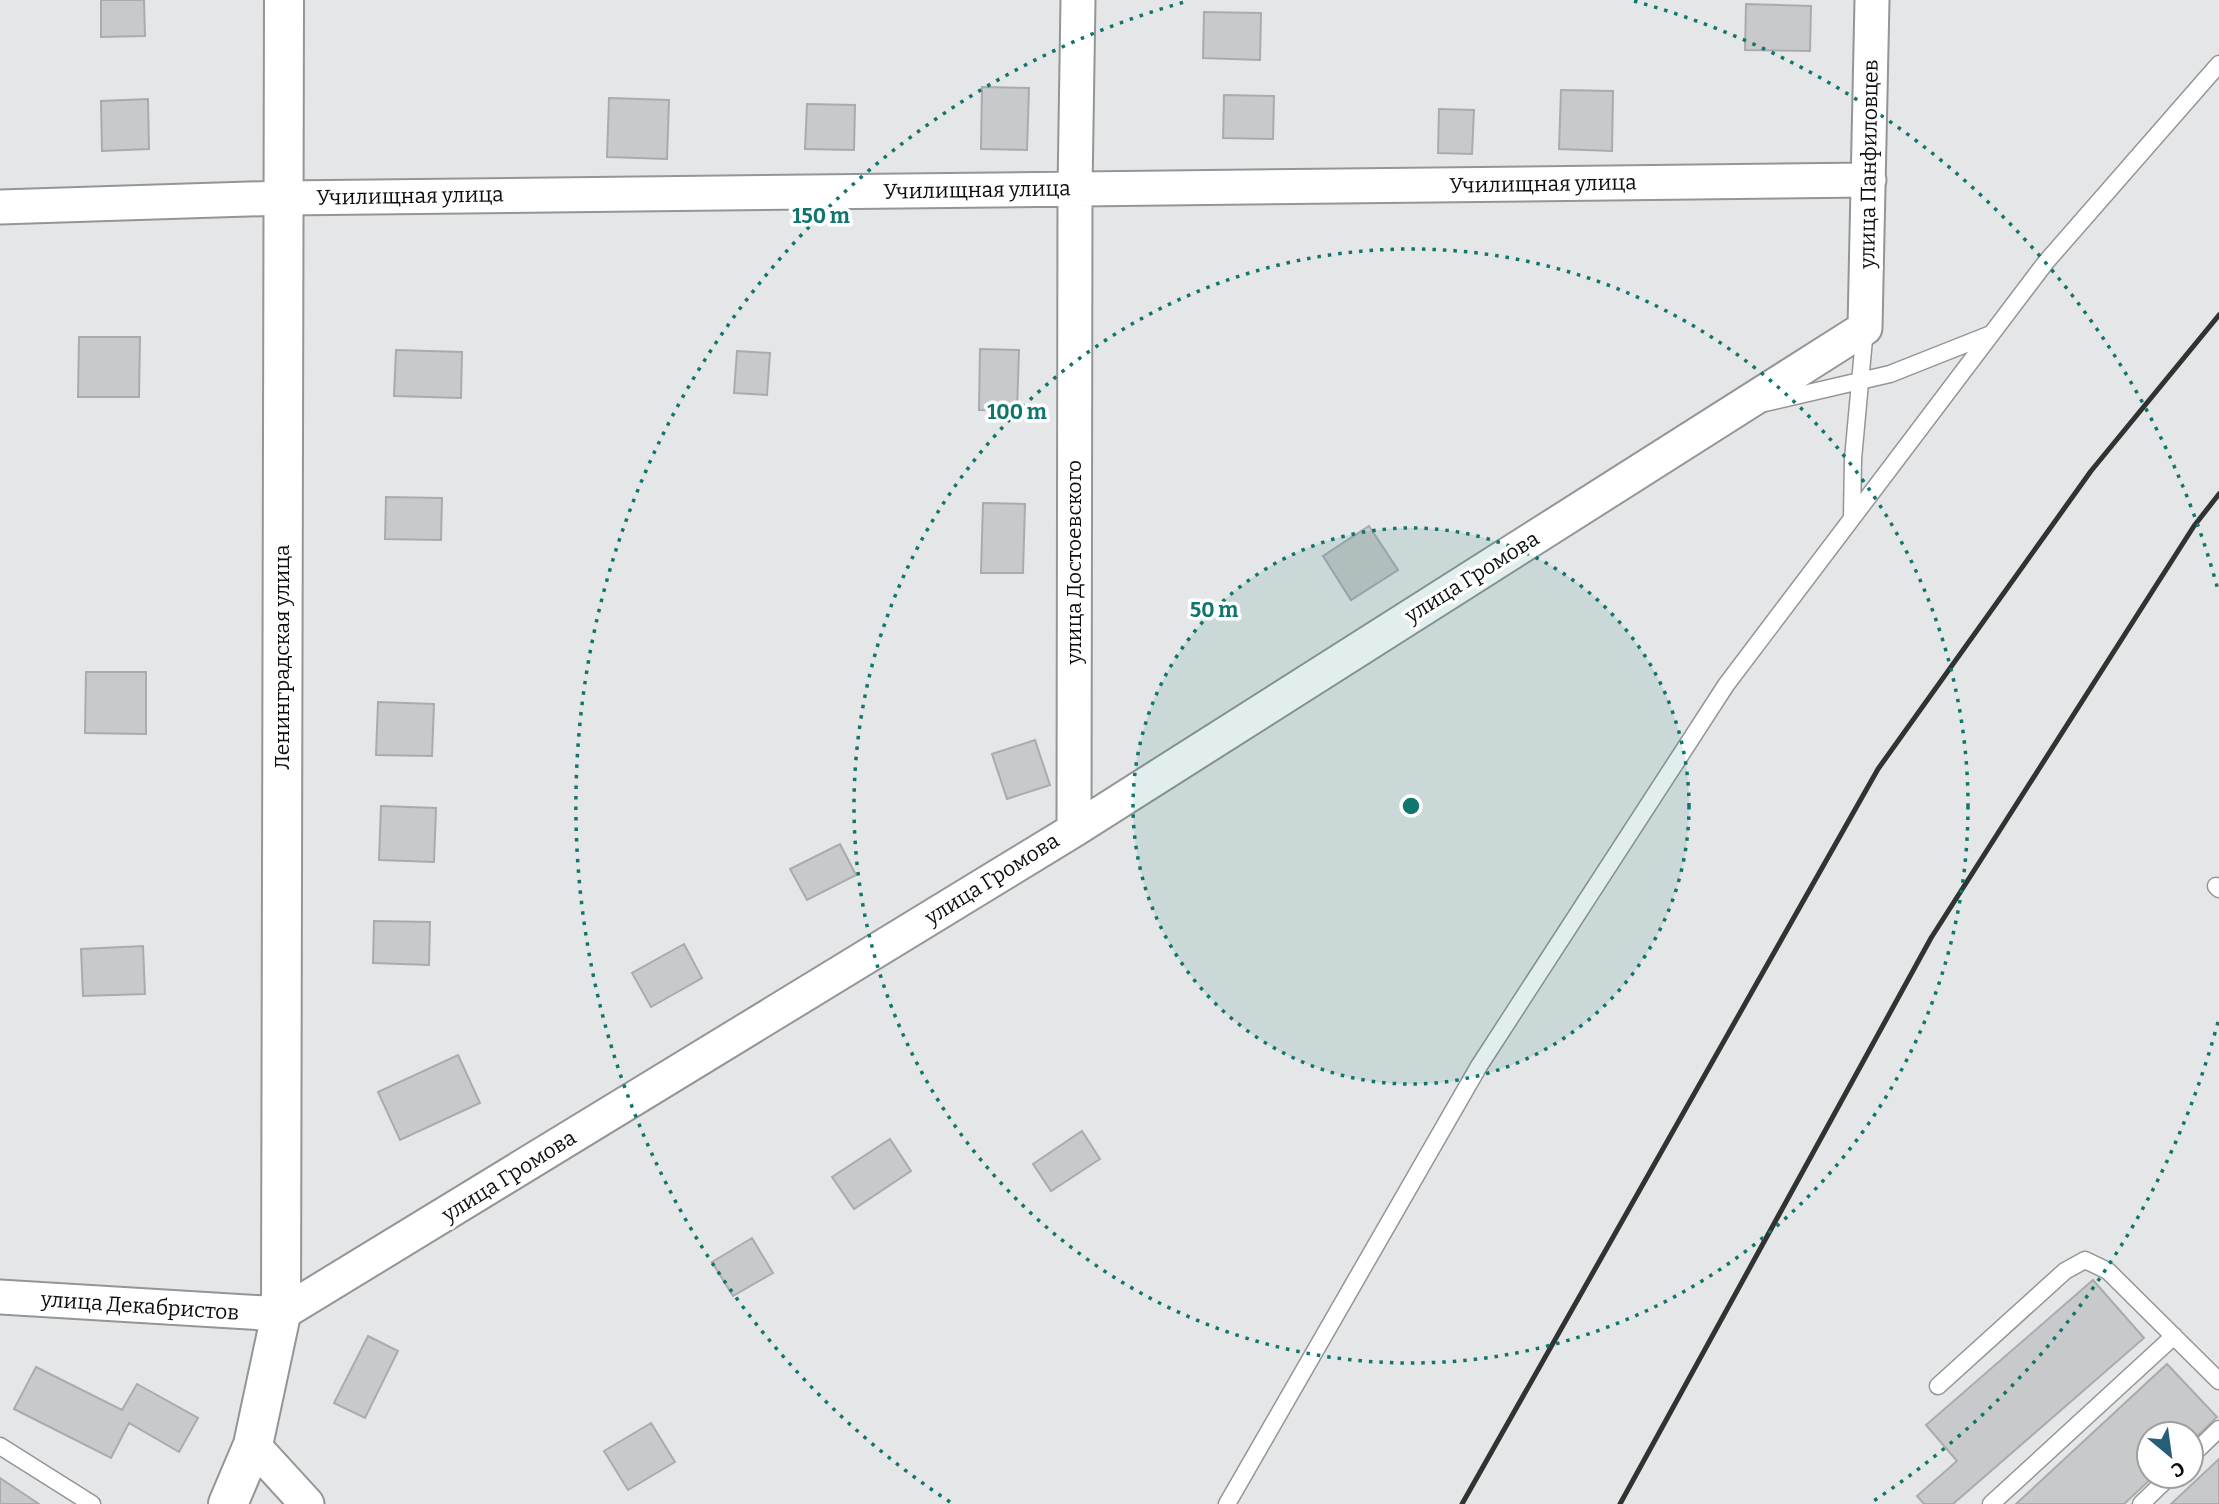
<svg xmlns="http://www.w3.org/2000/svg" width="2219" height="1504" viewBox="0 0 2219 1504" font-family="Bitter,serif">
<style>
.building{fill:#c7c9ca;stroke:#aaabad;stroke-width:2}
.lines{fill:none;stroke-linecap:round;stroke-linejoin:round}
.lane-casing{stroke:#939596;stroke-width:19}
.street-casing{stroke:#939596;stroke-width:37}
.secondary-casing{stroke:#939596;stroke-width:42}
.lane{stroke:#fff;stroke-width:16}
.street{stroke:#fff;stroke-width:33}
.secondary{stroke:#fff;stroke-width:38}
.rail{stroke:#313232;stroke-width:5}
.ring{fill:none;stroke:#0f766e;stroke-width:3.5;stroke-dasharray:3.5 7}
.labels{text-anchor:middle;stroke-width:7;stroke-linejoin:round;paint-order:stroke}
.street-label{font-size:21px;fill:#0d0e0e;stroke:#fff}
.centre{fill:#0f766e;stroke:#fff;stroke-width:3.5}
.ring-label{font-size:21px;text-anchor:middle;font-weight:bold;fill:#0f766e;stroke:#fff;stroke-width:7;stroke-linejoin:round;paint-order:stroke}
</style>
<rect width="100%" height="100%" fill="#e4e6e7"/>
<path class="building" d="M101,0h43l1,36 -44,1z
M1746,4l65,2 -1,45 -65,-1z
M1204,12l57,1 -1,47 -57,-2z
M982,87l47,1 -2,62 -46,-1z
M1561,90l52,1 -1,60 -53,-2z
M1224,95l50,1 -1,43 -50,-1z
M609,98l60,2 -2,59 -60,-2z
M148,99l1,50 -47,2 -1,-50z
M807,104l48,1 -1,45 -49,-1z
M1439,109l35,1 -2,44 -34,-1z
M79,337h61l-1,60h-61z
M980,349l39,1 -2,61 -38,-1z
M396,350l66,2 -1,46 -67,-2z
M737,351l33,2 -3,42 -33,-2z
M386,497l56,1 -1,42 -56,-1z
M983,503l42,1 -2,69h-42z
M1369,526l29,44 -47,30 -28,-44z
M86,672h60v62l-61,-1z
M378,702l56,2 -2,52 -56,-1z
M1035,740l15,45 -43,14 -15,-45z
M381,806l55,2 -2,54 -55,-2z
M840,844l16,31 -49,25 -17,-31z
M374,921l56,1 -1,43 -56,-2z
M684,944l18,34 -51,29 -19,-34z
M143,946l2,48 -62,2 -2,-47z
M458,1055l22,48 -80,37 -22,-48z
M1082,1131l18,28 -49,32 -18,-27z
M890,1139l21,32 -57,38 -22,-32z
M752,1238l21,35 -40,23 -21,-34z
M2093,1280l51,58 -191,166h-29l-7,-8 40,-35 -31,-36z
M368,1336l30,15 -33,67 -31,-15z
M2167,1364l50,53 -26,25v-8h-42v42h5l-30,28h-108z
M36,1367l86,43 15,-26 61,34 -19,34 -50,-29 -18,35 -97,-49z
M651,1423l24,39 -47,28 -24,-39z
M2219,1459v45h-48z
M0,1478l39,26h-39z"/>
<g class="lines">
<defs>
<path id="lane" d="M1765,403l125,-29 101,-40
M1852,518l1,-59 12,-131
M2216,886l3,3
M1938,1386l127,-115 20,-11 23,11 111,110
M0,1446l92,58
M2191,1456l28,-27
M1227,1504l252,-438 247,-381 320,-423 173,-198
M1991,1504l183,-168
M2141,1504l29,-28"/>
<path id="street" d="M0,207l283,-9 1586,-18
M1074,830l1,-641 3,-189
M0,1297l281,17 793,-484 791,-502 7,-328
M253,1445l54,59"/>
<path id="secondary" d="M228,1504l25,-59 28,-131 3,-1314"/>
</defs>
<use href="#lane" class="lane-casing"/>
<use href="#street" class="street-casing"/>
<use href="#secondary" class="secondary-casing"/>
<use href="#lane" class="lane"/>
<use href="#street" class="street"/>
<use href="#secondary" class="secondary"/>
<path class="rail" d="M1462,1504l416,-735 213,-298 128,-156
M1620,1504l311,-566 263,-412 25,-32"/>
</g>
<circle cx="1411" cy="806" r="278" fill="#0f766e" fill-opacity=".12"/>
<g class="ring">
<circle cx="1411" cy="806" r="278"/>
<circle cx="1411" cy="806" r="557"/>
<path d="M2218 1022A835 835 0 0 1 1872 1502M950 1502A835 835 0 0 1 1188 1M1634 1A835 835 0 0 1 2218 590"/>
</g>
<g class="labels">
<g class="street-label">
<text transform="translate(1869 164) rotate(-89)" y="7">улица Панфиловцев</text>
<text transform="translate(1543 184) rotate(-1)" y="7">Училищная улица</text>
<text transform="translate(977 190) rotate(-1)" y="7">Училищная улица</text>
<text transform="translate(410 196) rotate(-1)" y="7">Училищная улица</text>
<text transform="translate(1074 562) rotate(-90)" y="7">улица Достоевского</text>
<text transform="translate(1472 577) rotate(-32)" y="7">улица Громова</text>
<text transform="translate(282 657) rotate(-90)" y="7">Ленинградская улица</text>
<text transform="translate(992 879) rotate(-32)" y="7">улица Громова</text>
<text transform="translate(509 1176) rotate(-32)" y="7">улица Громова</text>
<text transform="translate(140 1306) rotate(4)" y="7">улица Декабристов</text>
</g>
</g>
<circle cx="1411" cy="806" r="10" class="centre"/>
<g class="ring-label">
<text x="821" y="223">150 m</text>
<text x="1017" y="419">100 m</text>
<text x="1214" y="617">50 m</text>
</g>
<g transform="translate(2170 1455) rotate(151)"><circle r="33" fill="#ffffff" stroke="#9e9f9f" stroke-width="2"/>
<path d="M0-5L12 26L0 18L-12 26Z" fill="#265e78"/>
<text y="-10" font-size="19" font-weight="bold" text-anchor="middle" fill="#0d0e0e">С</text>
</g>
</svg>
